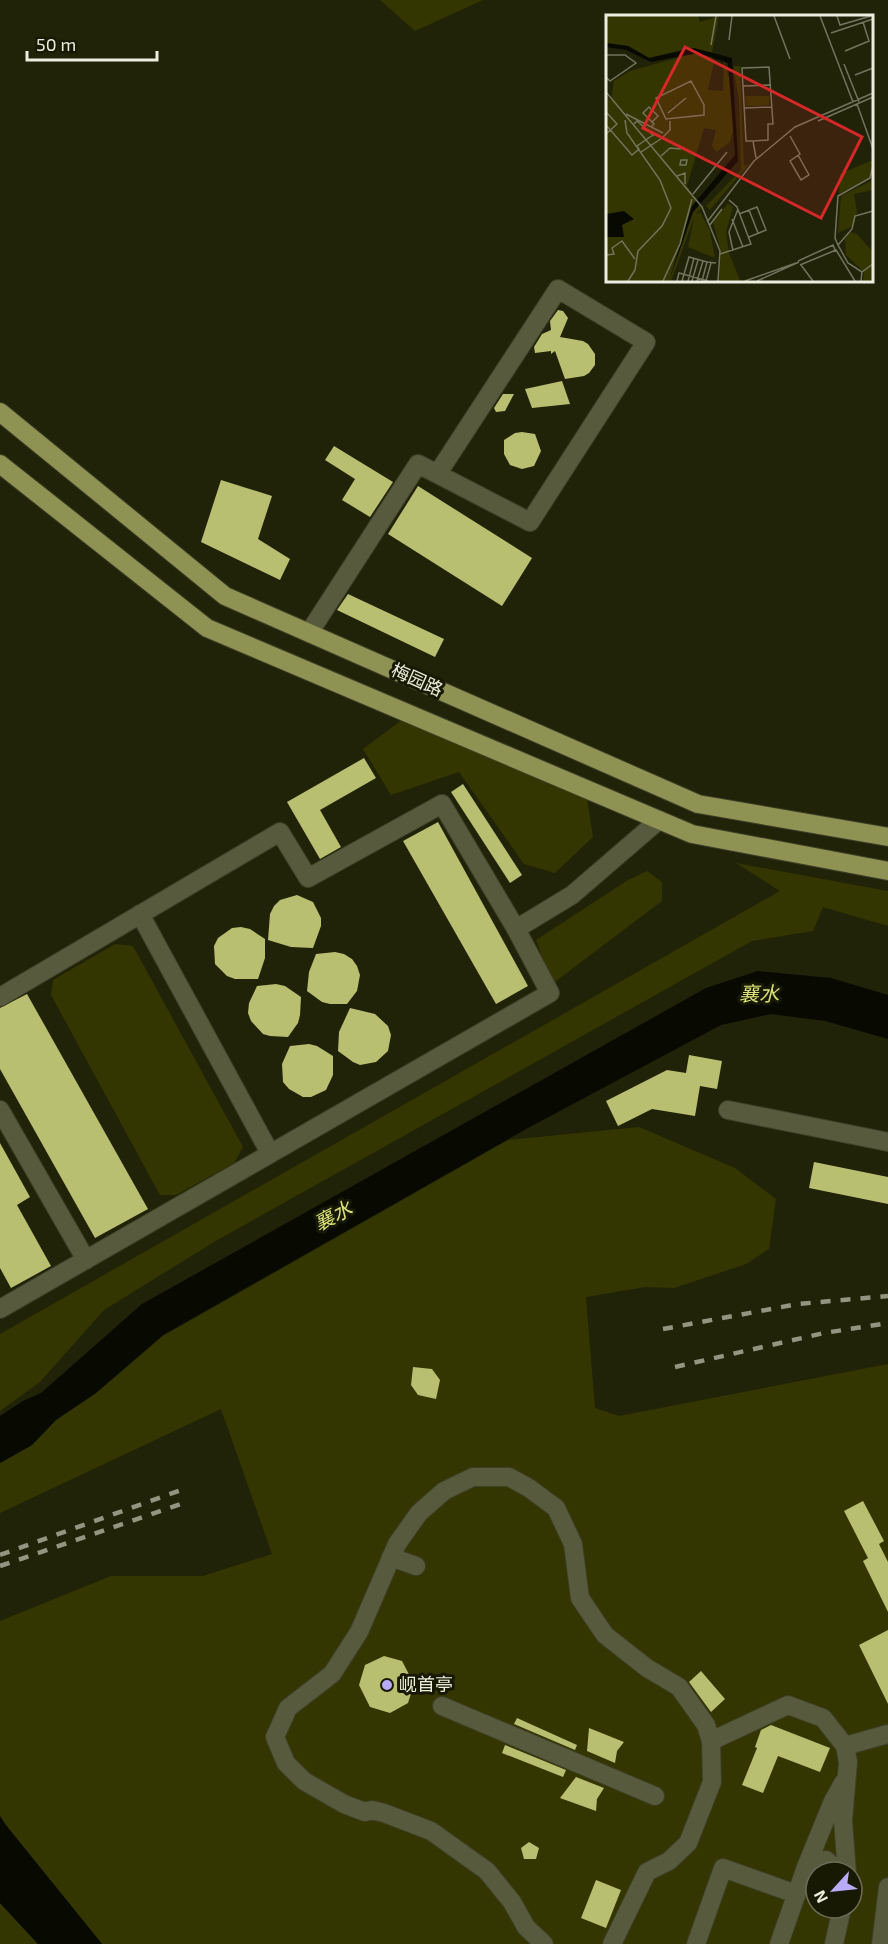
<svg xmlns="http://www.w3.org/2000/svg" width="888" height="1944" viewBox="0 0 888 1944" font-family="'Exo 2','Noto Sans SC',sans-serif">
<style>
.green{fill:#343600;fill-rule:evenodd}
.water{fill:#080900}
.building{fill:#b9bf71}
.lines{fill:none;stroke-linecap:round;stroke-linejoin:round}
.minor-casing{stroke:#3d3f27;stroke-width:20}
.major-casing{stroke:#3d3f27;stroke-width:20}
.minor{stroke:#575a3c;stroke-width:18}
.major{stroke:#8e9253;stroke-width:18}
.rail{stroke:#939581;stroke-width:4.5;stroke-dasharray:10 10;stroke-linecap:butt}
.poi-dot{fill:#b9abf7;stroke:#181902;stroke-width:2}
.labels{text-anchor:middle;stroke-width:6;stroke-linejoin:round;paint-order:stroke}
.street-label{font-size:18px;fill:#ecedde;stroke:#181902}
.poi-label{font-size:18px;fill:#ecedde;stroke:#181902;text-anchor:start}
.water-label{font-size:20px;font-style:italic;fill:#dce378;stroke:#181902}
.inset-road{fill:none;stroke:#72745e;stroke-width:1.5}
.view{fill:#d62828;fill-opacity:0.15;stroke:#d62828;stroke-width:3}
.inset-edge{fill:none;stroke:#ecedde;stroke-width:3}
</style>
<rect width="100%" height="100%" fill="#212309"/>
<path class="green" d="M380,0h103l-68,31z
M403,719l184,80 6,38 -38,36 -31,-9 -65,-92 -68,23 -28,-46z
M736,863l152,28v35l-65,-19 -10,24 -61,10 -538,301 -110,68 -64,72 -40,29v-77l780,-443z
M647,871l15,11v19l-110,83 -16,-44 92,-60z
M115,944l18,2 110,201 -9,16 -58,32h-16l-109,-200 2,-15z
M639,1127l96,41 41,31 -7,50 -23,15 -72,24 -29,-1 -59,10 9,111 24,8 269,-52v580h-786l-97,-120 -5,-8v-195l111,-45h92l69,-22 -51,-145 -221,104v-50l32,-18 24,-25 40,-27 67,-57 345,-196zM816,1872h36v36h-36z
M0,1903l38,41h-38z"/>
<path class="water" d="M758,971l73,7 57,17v44l-63,-18 -54,-7 -50,11 -193,103 -365,207 -67,58 -40,27 -24,25 -32,18v-47l23,-15 18,-8 101,-89 564,-316z
M0,1816l5,8 97,120h-64l-38,-41z"/>
<path class="building" d="M558,310l5,1 5,7 -8,19 23,4 5,3 7,10v11l-6,8 -5,3 -19,3 -10,-28 -4,3v-3l-16,2 -1,-6 8,-13 9,-4 -1,-9z
M562,381l8,23 -38,4 -7,-19z
M503,394h11l-9,17 -9,1 -2,-4z
M522,432l13,2 6,17 -7,15 -12,3 -12,-4 -6,-11v-14l11,-7z
M334,446l59,36 -23,35 -28,-17 13,-21 -30,-19z
M221,480l51,16 -14,43 32,20 -10,21 -79,-38z
M418,486l114,72 -30,48 -114,-72z
M348,594l96,45 -9,18 -98,-47z
M364,758l12,20 -56,32 21,37 -21,12 -33,-57z
M463,784l59,91 -12,8 -59,-91z
M438,822l90,164 -32,18 -93,-163z
M297,895l16,7 8,16v8l-8,22 -22,-1 -23,-7 2,-26 4,-8 6,-6z
M241,927l9,2 15,10v19l-7,21h-23l-8,-3 -12,-12 -1,-18 4,-8 14,-10z
M335,952l9,2 8,5 5,7 3,9 -3,16 -10,13h-17l-8,-2 -15,-11 2,-19 7,-18z
M276,984l9,2 16,11 -1,18 -2,8 -10,14 -18,-1 -7,-2 -12,-13 -3,-8 1,-10 8,-17z
M27,994l121,215 -53,29 -95,-169v-61z
M350,1008l25,6 13,12 3,9 -3,16 -12,11 -16,3 -7,-3 -15,-11 1,-19z
M309,1044l8,2 16,10v19l-7,15 -15,7h-8l-14,-8 -6,-7 -1,-18 8,-18z
M689,1055l33,6 -5,28 -17,-3 -5,30 -43,-7 -34,17 -12,-25 61,-31 19,3z
M0,1143l30,54 -13,8 34,61 -40,22 -11,-20z
M814,1162l74,15v27l-79,-16z
M413,1367l19,2 8,11 -4,19 -18,-4 -7,-10z
M863,1501l21,40 -5,3 9,18v50l-25,-51 5,-3 -24,-47z
M888,1630v74l-29,-59z
M384,1656l18,5 12,23 -6,19 -18,10 -20,-6 -11,-22 6,-20z
M701,1671l24,28 -14,13 -22,-30z
M517,1718l60,27 -2,5 -61,-26z
M771,1725l59,23 -10,24 -42,-16 -15,37 -21,-8 15,-37 -2,-1 6,-17z
M589,1728l35,14 -7,9 -2,12 -28,-12z
M505,1745l61,25 -3,7 -61,-24z
M576,1777l28,11 -7,11 -1,12 -36,-13z
M529,1842l10,6 -3,11h-12l-3,-11z
M596,1880l25,10 -15,38 -25,-10z"/>
<g class="lines">
<defs>
<path id="minor" d="M309,633l109,-169 112,58 116,-180 -88,-53 -120,184
M140,914l130,239
M516,929l56,-34 87,-75
M0,997l280,-165 28,46 134,-74 74,125 34,64 -550,316
M0,1110l86,150
M728,1110l160,32
M391,1557l25,9
M442,1706l213,90
M711,1741l77,-36 35,13 22,28 43,-12
M845,1746l3,16 -5,59 4,51
M806,1867l27,-66 10,-18
M544,1944l-18,-17 -14,-25 -25,-31 -56,-40 -47,-18 -12,-3 -7,2 -21,-8 -40,-23 -18,-18 -11,-26 13,-29 44,-34 27,-42 38,-88 22,-31 25,-22 29,-14h36l20,11 27,20 17,36 7,54 25,37 42,33 32,19 27,38 5,16 1,41 -24,61 -19,18 -22,11 -35,72
M696,1944l27,-76 73,26
M779,1944l27,-77 9,-6 11,-1 14,12
M834,1944l8,-36
M881,1944l7,-57"/>
<path id="major" d="M0,412l225,184 473,208 190,33
M0,464l207,164 485,206 196,37"/>
</defs>
<use href="#minor" class="minor-casing"/>
<use href="#major" class="major-casing"/>
<use href="#minor" class="minor"/>
<use href="#major" class="major"/>
<path class="rail" d="M663,1329l135,-25 90,-8
M675,1367l149,-34 64,-10
M0,1555l181,-65
M0,1566l187,-64"/>
</g>
<circle class="poi-dot" cx="387" cy="1685" r="6"/>
<g class="labels">
<g class="street-label">
<text transform="translate(417 680) rotate(24)" y="6">梅园路</text>
</g>
<g class="poi-label">
<text x="399" y="1691">岘首亭</text>
</g>
<g class="water-label">
<text x="759" y="1001">襄水</text>
<text transform="translate(333 1216) rotate(-28)" y="7">襄水</text>
</g>
</g>
<g transform="translate(606 15)">
<rect width="267" height="267" fill="#212309"/>
<path d="M0,1h92l2,6 19,-6 -7,37 -22,-5 -41,10 -21,-12 -22,-3zM89,38l17,4 2,5 -6,28 15,1 1,-31 8,30 2,40 -5,13 -13,9 -4,-6 4,-16 -12,-2 -17,58 15,22 -7,6 5,-2 10,19 5,27 -27,-11 6,-29 -23,63h-65v-186l5,6 3,-20 16,-10zM127,51h7l4,100 5,-2 -39,46 -4,-4 35,-36 -2,-71zM163,81v9l-23,1 -1,-10zM267,145l-2,17 -32,17 1,-20zM267,165v10l-19,4 3,18 -6,15 -13,6 3,-37zM122,188l5,4 -7,25 3,21 11,28h-21l2,-29 -8,-30zM244,217l7,2 16,18v29h-10l1,-9 -18,-17 -1,-16z" fill="#343600"/>
<path d="M0,28l22,3 21,12 45,-10 38,10 6,103 -45,51 -24,69 23,-75 43,-51 -7,-92 -30,-10 -47,9 -25,-12 -20,-3zM18,196l10,8 -12,6 2,12h-18v-23z" fill="#080900"/>
<path class="inset-road" d="M168,1l16,43M214,1l33,86M231,1l3,9 31,-9M225,18l42,-14M123,25l3,-24M105,30l5,-29M239,36l24,-10 -6,-19M0,40h19l11,8 -26,18 -4,-4M238,49l15,38M249,60l18,-7M85,66l13,24v10l-38,4 -10,-21zM137,71l28,-1M0,77l96,115 18,44 -2,30M251,89l16,45M138,93l28,-1M0,97l11,12 -11,10M62,98l18,-15M20,99l37,19M19,105l2,13 33,47 11,28 -9,18 -24,25 -3,19 -7,11M212,106l55,-24M28,109l3,-3 17,15M0,110l26,30 7,-6 -2,-3 16,-11M45,112l3,-3 -11,-11 6,-6 9,9 -6,6M184,121l10,18 -10,7 11,19 8,-5 -11,-20M147,126l15,-1v-16h5l-4,-57 -27,1 4,73h7l3,17M35,137l21,-14 8,-8v-9M55,141l9,-8 11,1M75,145h6l-1,5h-6zM71,161l8,-3v11M87,179l34,-42M143,195l9,23M133,199l18,-7 9,23 -17,7M126,204l11,28M101,207l47,-61 41,-34 78,-34M103,211l13,-17M232,230l-3,-7 3,-42 32,-18 3,-12M127,236l-4,-19 9,-23M114,239l31,-10 -14,-37 -8,-7M0,240l8,-1 -2,-6 10,-7 13,18M192,246l35,-16 2,5M194,250l36,-15 19,31M195,250l12,16M256,257l-14,-9 -10,-18 14,-16 3,-13 18,-5M57,266l17,-37 12,-45M71,266l2,-8 29,8M76,266l7,-24 18,5M82,266l6,-23M86,266l6,-21M91,266l6,-20M96,266l5,-19 9,1M100,266l5,-18M139,266l54,-19M151,266l42,-19M255,266l1,-9 11,-8"/>
<path class="view" d="M79,32l177,90 -41,81 -178,-90z"/>
<rect width="267" height="267" class="inset-edge"/>
</g>
<g transform="translate(834 1890) rotate(243)"><circle r="28" fill="#181902" stroke="#6d6e5a" stroke-width="1.5"/>
<path d="M0-4.5L10 22L0 15L-10 22Z" fill="#b9abf7"/>
<text y="-9" font-size="16" font-weight="bold" text-anchor="middle" fill="#ecedde">N</text>
</g>
<path d="M27 51v9h130v-9" fill="none" stroke="#ecedde" stroke-width="3"/>
<text x="36" y="51" font-size="18" fill="#ecedde" stroke="#181902" stroke-width="4.5" paint-order="stroke">50 m</text>
</svg>
